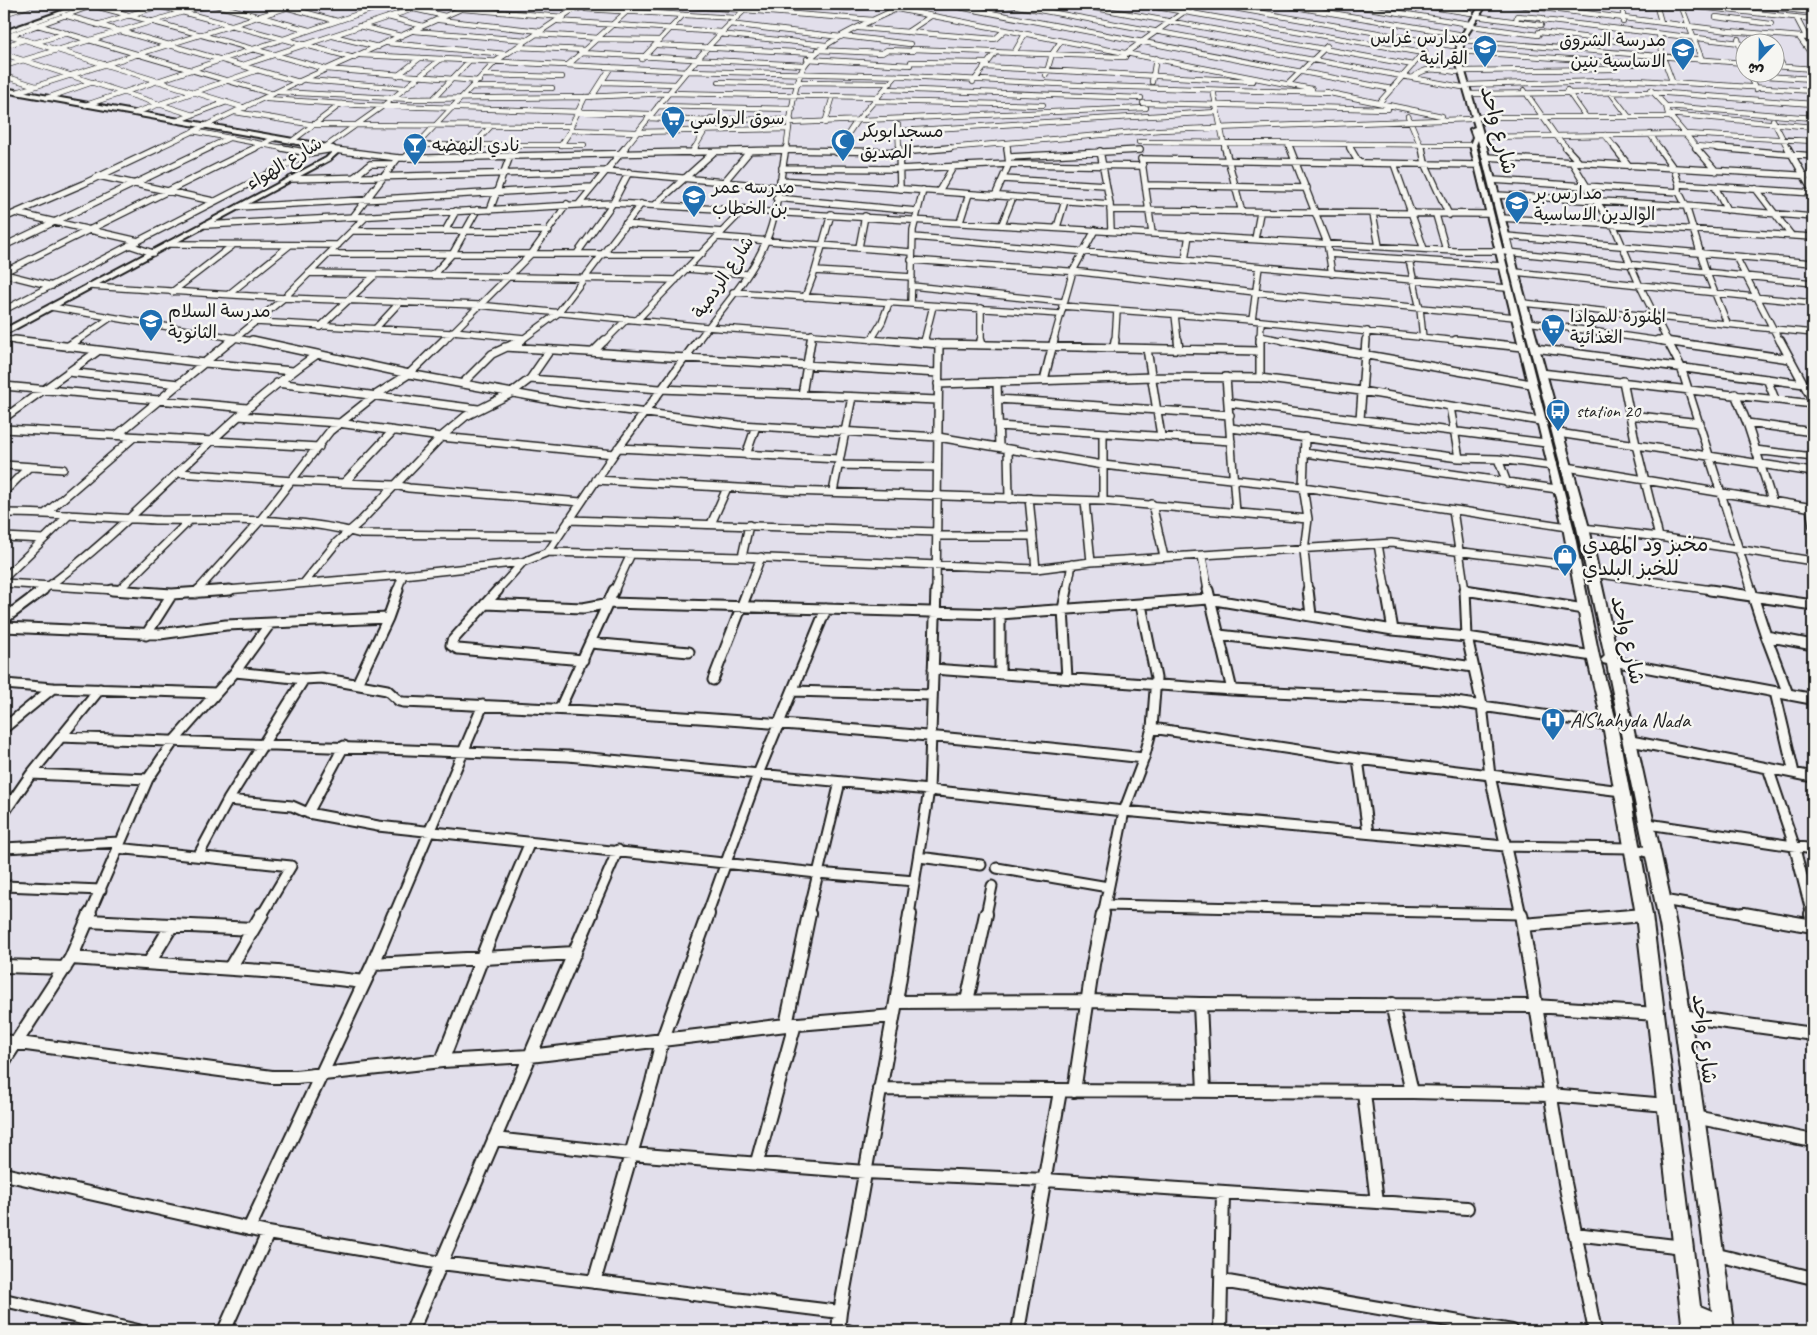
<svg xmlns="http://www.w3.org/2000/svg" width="1817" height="1335" viewBox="0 0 1817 1335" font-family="Caveat,'Playpen Sans Arabic',sans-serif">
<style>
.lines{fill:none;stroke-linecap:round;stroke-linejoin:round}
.canal{fill:#7ecfd6;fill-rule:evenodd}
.street-far4-casing{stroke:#1c1c1c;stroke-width:6}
.street-far3-casing{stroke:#1c1c1c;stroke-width:8}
.street-far2-casing{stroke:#1c1c1c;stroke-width:10}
.street-far1-casing{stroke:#1c1c1c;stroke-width:13}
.street-casing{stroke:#1c1c1c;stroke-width:16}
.secondary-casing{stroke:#1c1c1c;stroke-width:4}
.street-far4{stroke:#f6f6f2;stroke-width:4.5}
.street-far3{stroke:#f6f6f2;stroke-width:5.5}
.street-far2{stroke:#f6f6f2;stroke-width:7}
.street-far1{stroke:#f6f6f2;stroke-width:9}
.street{stroke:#f6f6f2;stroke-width:12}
.secondary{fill:#f6f6f2;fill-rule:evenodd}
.labels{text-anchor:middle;stroke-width:5;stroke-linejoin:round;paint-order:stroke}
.far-poi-label{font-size:18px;fill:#1c1c1c;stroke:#f6f6f2;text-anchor:start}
.far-street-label{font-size:18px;fill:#1c1c1c;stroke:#f6f6f2}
.street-label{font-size:21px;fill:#1c1c1c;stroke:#f6f6f2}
.poi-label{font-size:21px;fill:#1c1c1c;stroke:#f6f6f2;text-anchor:start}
</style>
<rect width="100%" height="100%" fill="#e2dfeb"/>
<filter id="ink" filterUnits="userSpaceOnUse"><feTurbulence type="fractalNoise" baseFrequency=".02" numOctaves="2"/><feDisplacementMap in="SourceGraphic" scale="10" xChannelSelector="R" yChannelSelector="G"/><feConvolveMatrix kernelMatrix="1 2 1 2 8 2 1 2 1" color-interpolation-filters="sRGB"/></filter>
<g filter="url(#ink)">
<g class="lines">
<path class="canal" d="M4,102l5,1 1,1 -3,2 -3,-1z"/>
<defs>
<path id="street-far4" d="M33,4l37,5
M88,4l238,65 153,12
M152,4l202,54
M212,4l97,26
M274,4l63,17
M392,4l53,12
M567,4l16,1
M666,4l207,16
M803,4l47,4
M871,4l441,85
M943,4l449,85
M1006,4l456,83
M1073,4l340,61
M1139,4l284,49
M1211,4l242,42
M1277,4l181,30
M1343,4l127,20
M1412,4l59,9
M1475,4h3
M1511,4l218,27 84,7
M1623,4v18
M1656,4l5,18
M1670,4l143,15
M1742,4l71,8
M1681,5l21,55
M462,9l102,8
M586,9l149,9
M4,14l30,-10
M64,15l235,67
M1475,16l66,9
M388,17l35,9
M1716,17l55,7
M1796,17l11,21
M439,20l101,11
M1542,20l198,23
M558,21l163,11
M1516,22l1,-6 25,2
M31,23l242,71
M729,24l112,13
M97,25l62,-19
M1464,25l74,10
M359,26l42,10
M859,28l136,11 10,-9
M414,31l112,9
M907,32l24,-16
M1539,32l87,10
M536,34l63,4
M719,34l107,11
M1659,34l4,23 9,24
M9,35l236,73
M8,36l86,-31
M333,36l45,11
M844,36l66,8
M1799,37l14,19
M597,39l63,1
M1738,39l6,26
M1461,40l283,23
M34,43l33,-10
M387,43l119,11
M657,45l157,8
M4,46l20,-6
M517,47l68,3
M913,49l212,8
M818,50l64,3 5,-3 26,1
M1774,50l9,16
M1458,51l179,13
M582,53l222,12
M1014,53l11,-19
M1126,53l69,-49
M4,54l189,61
M360,55l328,16 218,5 192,10 233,7
M642,59l41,-44
M807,59l103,6
M911,62l76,1
M243,65l170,-56
M568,65l67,-61
M4,66l206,-62
M1774,66l39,3
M984,67l269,14
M1462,71l152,-2
M1747,72l9,17
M484,75l78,2
M1046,75l6,-21 9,-13
M1748,75l65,4
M4,76l32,10
M397,76l23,-18
M1413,78c13,-13 28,-8 44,-6
M306,80l99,8
M602,82l74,2
M719,82l79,2
M798,82l93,1
M973,82l23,-30
M1152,82l4,-24
M1288,84l39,-38
M1466,85l171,-5 176,11
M472,87l80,1
M886,89l255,9
M1213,90l12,59
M1524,90l32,46 12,13
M1567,90l19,27
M1651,90l15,16 2,8 30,35
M17,92l282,-88
M279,92l132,7 174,-2 84,-4 209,4
M1325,92l117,24
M1610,92l19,25
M1469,94l184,-2 160,12
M592,97l19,-30
M47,98l46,-16
M267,99l92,6 292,9
M433,99l37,-39
M874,101l169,4
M1143,103l245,6
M1379,103l46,-52
M86,105l302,-101
M658,106l135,3
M1666,106l147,12
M235,112l80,13 256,1
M134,113l124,-43
M1668,114l145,13
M1408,116l14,33
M648,118l61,3
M711,119l80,1
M1773,120l15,29
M176,121l51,-19
M791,123l355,-15
M825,123l8,-27
M898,125l1,24
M571,130l65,2 153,-3
M193,131l95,18
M899,131l318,-19
M1650,134l10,15
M1605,135l11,14
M1481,137l205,-3 127,7
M292,141l49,-37
M1139,142l334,3
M1007,143l1,6
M1288,143l2,6
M1348,144l3,5
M415,145h169
M561,145l10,-15v-4l14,-29
M473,146l18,-20
M1696,146l36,3
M325,147l58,-41 58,-47
M156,149l135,-64 181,-81
M206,149l23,-11
M253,149l22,-11
M413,149l83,-88 75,-50 23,-7
M624,149c40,-50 79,-102 127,-145
M694,149l13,-22
M786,149c4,-25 6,-55 16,-79 13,-28 77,-52 105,-66
M838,149l18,-27 40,-46
M935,149l225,-19 311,-11 4,-2h197"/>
<path id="street-far3" d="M282,148l27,5 24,-4
M899,148l1,41
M1225,148l17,64
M1290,148l37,95 5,31
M1350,148l9,15
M1422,148l3,15 24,52
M1566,148l13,14
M1615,148l14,18
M1659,148l15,21 5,15v8l7,14 20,65 21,52
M1696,148l20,23
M1717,148l96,8
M1788,148l25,44
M335,150l63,8h31l356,-8 115,2 50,-4
M1100,151l10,53 1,26
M836,152l3,-4
M692,153l3,-5
M1010,157l130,-7
M1486,157l327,19
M405,158l10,-10
M1141,159l337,6
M1142,162l10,71
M1572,162l23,38 18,24 26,60 29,58
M1394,164l30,85
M782,168l117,1 110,-5 134,2
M99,176l114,25
M353,178l17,-14h22
M291,179l315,-8 172,16
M1003,179l103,6
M780,180l330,24
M1492,180l187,12
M724,182l26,-31
M1679,184l134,9
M1146,185l161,3
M1715,187l12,23
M1756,189l35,46
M939,191l14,-24
M1496,195l190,11 127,11
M995,196l14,-32 -2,-16
M776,198l140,13
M579,204l46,-56
M656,204l58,-52
M239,207l353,-20
M490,210l20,-54
M1110,210l379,4
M16,213l122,28
M1373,214l6,32
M1436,215l10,35
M353,217l45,-59
M4,218l79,-34 76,-36
M1501,218l312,19
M960,222l9,-28
M625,224l97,8
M1002,224l11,-27
M206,225l407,-22 842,48h43l315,32
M1057,227l8,-26
M352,231h197
M445,231l11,-20
M1506,236l307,27
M717,237l194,15
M913,237l594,51
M1255,239l5,-26
M170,244l168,1
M129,245l24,8
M4,246l205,-98
M859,247l6,-31
M578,252l35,-49 16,-31
M330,254h372
M1329,254l173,12
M1736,257l44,85
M911,260l170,12 174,20 260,25
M1185,260l4,-25
M1409,260l11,49 3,29
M687,269l60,5
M815,271l97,6
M4,272l251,-124
M1515,272l298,31
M309,273l367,7
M4,274l48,12
M433,275l20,-22 24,-43
M90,286l194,12 194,7 229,22 199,15
M912,286l151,16
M172,292l60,-46
M733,292l327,22
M229,294l61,-49
M805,297l10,-26 16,-57
M1523,303l290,30
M911,304l2,-74 10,-40
M1062,306l190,14 216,22
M51,307l207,35
M981,308v34
M4,310l305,-157
M1175,315l3,27
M637,320l107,-111
M1252,320l7,-53
M256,322l195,11
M1528,322l139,20
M320,327l55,-52
M375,329l25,-27
M453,331l71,7
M1259,336l32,6
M4,339l21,3
M871,340l11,-18 7,-19
M75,342l35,-24
M231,342l53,-44 82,-81
M443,342l89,-89 35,-49
M519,342l38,-28 84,-110
M604,342l23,-23
M697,342c23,-32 54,-64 69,-101 12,-28 14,-63 20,-93
M811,342l1,-8
M924,342l9,-36
M1053,342l20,-71 22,-41
M1115,342l2,-31
M1260,342l1,-21
M1366,342l1,-11"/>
<path id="street-far2" d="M15,340l190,23 88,8
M252,340l157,34 153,28 177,23 199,12 165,28 200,22 265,40
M889,340l50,4 320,7
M981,340v5
M1178,340l1,10
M1260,340v38
M1283,340l248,44
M1456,340l67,7
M1658,340l132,19
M1667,340l14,27 71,224
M1780,340l33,61
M924,343l1,-3
M67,347l10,-7
M505,347l433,26
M1114,348l1,-8
M1535,348l269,36
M1147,349l14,87
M593,352l12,-12
M68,372l111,12
M1541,373l272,31
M1226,377l10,136
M530,379l130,10 278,11
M1767,379l8,20
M1044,380l10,-40
M1623,381l13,64 23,92
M997,382l2,65
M277,383l201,26
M462,384l30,-30 30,-14
M938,384l214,-7 108,1 101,13 179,30
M4,386l243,22
M1735,394l12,29 25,77
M802,395l9,-55
M998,399l232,16
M1229,403l317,40
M1450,407l9,51
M1630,415l70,8
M239,416l99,7 103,14 173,17
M4,418l94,-67
M1360,419l6,-79
M1747,423l66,9
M998,426l233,15
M1231,428l228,30 39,1 55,7
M4,429l315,18
M1103,433v68
M1558,433l255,39
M117,435l115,-95
M1305,437l-2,50 5,32 -4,31 4,41
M618,448l221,11
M1008,449l1,50
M1755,450l58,7
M1305,453l252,36
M746,455l10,-29
M1498,459l9,24
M4,465l59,4
M838,465l99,2
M1567,467l246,41
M179,473l114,8 101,4 15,3 172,14
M596,480l194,11 313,10 205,18
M344,483l48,-51
M4,492l25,-25
M833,492l19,-95
M1029,498l7,71
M1085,501l6,61
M1152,504l12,53
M1810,507l3,19
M1453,510l12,81
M4,513c52,0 104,5 156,7 66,1 138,-4 201,14l197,2
M46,513l88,-76
M569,520l368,12
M711,524l16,-36
M1583,528l76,9 154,24
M937,536h95
M4,537l40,2
M1378,544l8,47
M548,552l66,-98 84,-114
M1202,556l6,35
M742,557l7,-32
M1593,573l126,18
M4,578l65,-63
M4,583l127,8
M304,583l33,-41 24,-21 80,-84 25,-21 44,-22 20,-15 20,-29
M119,590l71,-70
M1465,590l8,1
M42,591c98,-71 174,-167 274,-236
M197,591l62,-69 71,-91 44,-35 35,-22 35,-34
M215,591l188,-16 120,-13 25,-10 194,5 294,12 55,-7 300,-19 185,23
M397,591l6,-16
M497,591l26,-29
M614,591l17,-37
M748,591l13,-34
M936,591l3,-247
M1067,591l5,-27"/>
<path id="street-far1" d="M112,590l60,4 58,-4
M498,590l-46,51 -1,4 7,4 125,11
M1067,590l-4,19 4,69
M1208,590l24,100
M1308,590l3,25
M1386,590l7,40
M1465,590l2,47 15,68 8,71 31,139
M1465,590l119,19
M1710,590l103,15
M1751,590l15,46 22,58
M196,593l3,-3
M485,604l98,4 27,-5 390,11 209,-15 184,31 74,7 126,19
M1000,614v60
M4,619l39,-29
M4,627l156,7 66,-9 162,-7
M146,635l26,-41
M1219,635l152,17 102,15
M1766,636l47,9
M591,643l98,9
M933,669l299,21 210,10 168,25
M235,672l69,7
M713,680l35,-90
M4,684l49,4 163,5
M357,684l31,-66 10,-28
M793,691l139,4
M1775,692l19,81
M560,708l54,-118
M4,728l49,-40
M1152,728l206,31 264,32
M60,737l508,19 361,34 195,21 381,35 126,2 23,6
M1631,741l182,36
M1358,759l10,74
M1768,768l26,77 18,70
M31,774l117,5
M228,800l64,6 16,7 70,13 439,47 98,8
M4,813l27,-39 69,-85
M308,813l36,-67
M1648,824l165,25
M4,848l116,-6
M117,848l174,18 -29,49
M198,856l30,-56 76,-121 17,-1 66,12 12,11 4,1c248,10 495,28 741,56
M919,857l62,8
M997,868l111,19
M4,886l97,4
M1663,900l88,15
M1105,905l416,9
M89,915l59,-136 25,-37 62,-70 34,-47
M394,915l89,-210
M499,915l31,-73
M590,915l28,-65
M707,915l51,-141 68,-165
M808,915l32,-133
M909,915l20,-125 7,-200
M986,915l6,-29
M1103,915l21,-104 20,-53 8,-30 4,-50 -15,-73
M1640,915h4"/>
<path id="street" d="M1521,914l44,269 30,148
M1744,914l69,12
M1811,914l2,6
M88,921l165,8
M1523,925l121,-10
M71,958l207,14 86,10
M149,963l23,-38
M373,964l202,-11
M4,966l61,2
M230,968l32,-54
M967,1001l19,-87
M896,1002l192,-1 112,3 335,2 122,8
M1200,1004l4,87
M1392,1004l20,88
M1682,1016l131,18
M786,1025l23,-111
M4,1041l268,36h24l146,-16 88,-5 256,-31 107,-9
M4,1061l67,-103 19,-44
M442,1061l57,-147
M879,1089l533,3 138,3 117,10
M1074,1091l19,-127 10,-50
M1364,1093l13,109
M1695,1117l118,24
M494,1139l137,15 234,18 180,8 422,28
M757,1162l38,-138
M4,1174l264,59 173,30 399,49 -2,18 10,1
M249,1229l124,-265 21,-50
M1575,1234l108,13
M1713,1254l100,24
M1222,1281l290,50
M594,1282l58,-200 10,-41 46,-127
M4,1300l134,31
M840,1312l56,-310 14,-88
M224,1331l44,-98
M412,1331l179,-417
M1018,1331l42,-240
M1220,1331l3,-139"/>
<path id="secondary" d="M82,4h7l-85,31v-4z
M1481,4h6l-23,36 -3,18 23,79 39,153 66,238 29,130 195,36v10l-193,-37 56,258 10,61 48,345h-22l-10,-4 1,4h-20l-47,-416 -33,-190 -16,-69 -24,-129 -93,-382 3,-8 -3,-8 5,-2 -20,-69 3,-18zM1478,140l37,150 62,238 28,128 -4,4 2,3 4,1 53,261 10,61 42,325 -12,-5 -48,-391 -35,-190 -18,-69 -26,-129 -97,-382z
M4,88l329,58 6,6 -9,8 -326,175v-6l322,-171 6,-6 -1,-2 -327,-58z"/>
</defs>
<use href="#street-far4" class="street-far4-casing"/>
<use href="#street-far3" class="street-far3-casing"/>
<use href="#street-far2" class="street-far2-casing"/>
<use href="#street-far1" class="street-far1-casing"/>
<use href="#street" class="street-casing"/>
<use href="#secondary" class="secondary-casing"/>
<use href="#street-far4" class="street-far4"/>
<use href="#street-far3" class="street-far3"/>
<use href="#street-far2" class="street-far2"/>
<use href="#street-far1" class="street-far1"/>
<use href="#street" class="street"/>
<use href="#secondary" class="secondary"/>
</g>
</g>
<defs>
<symbol id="school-pin" viewBox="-11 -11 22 30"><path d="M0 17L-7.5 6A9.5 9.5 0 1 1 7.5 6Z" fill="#1f6fb2" stroke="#f6f6f2"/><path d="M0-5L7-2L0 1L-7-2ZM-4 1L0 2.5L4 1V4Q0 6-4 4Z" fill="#fff"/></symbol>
<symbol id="supermarket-pin" viewBox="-11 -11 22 30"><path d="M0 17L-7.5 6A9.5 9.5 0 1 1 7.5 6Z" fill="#1f6fb2" stroke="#f6f6f2"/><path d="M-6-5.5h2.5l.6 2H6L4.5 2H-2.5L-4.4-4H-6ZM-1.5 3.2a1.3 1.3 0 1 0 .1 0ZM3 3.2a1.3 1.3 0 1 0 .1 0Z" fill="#fff"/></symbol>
<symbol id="mosque-pin" viewBox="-11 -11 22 30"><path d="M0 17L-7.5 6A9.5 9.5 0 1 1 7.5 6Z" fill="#1f6fb2" stroke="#f6f6f2"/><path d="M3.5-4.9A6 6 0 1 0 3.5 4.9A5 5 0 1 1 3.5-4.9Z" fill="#fff"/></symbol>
<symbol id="bar-pin" viewBox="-11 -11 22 30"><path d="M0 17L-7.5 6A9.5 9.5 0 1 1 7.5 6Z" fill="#1f6fb2" stroke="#f6f6f2"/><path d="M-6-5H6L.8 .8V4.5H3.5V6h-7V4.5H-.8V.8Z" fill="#fff"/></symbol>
<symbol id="bus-pin" viewBox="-11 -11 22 30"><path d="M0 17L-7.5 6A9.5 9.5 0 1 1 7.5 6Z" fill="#1f6fb2" stroke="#f6f6f2"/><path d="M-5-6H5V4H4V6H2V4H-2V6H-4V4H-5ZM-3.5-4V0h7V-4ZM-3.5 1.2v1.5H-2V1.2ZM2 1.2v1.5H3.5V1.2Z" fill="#fff"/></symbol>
<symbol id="shop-pin" viewBox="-11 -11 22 30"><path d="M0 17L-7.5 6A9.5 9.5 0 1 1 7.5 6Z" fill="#1f6fb2" stroke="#f6f6f2"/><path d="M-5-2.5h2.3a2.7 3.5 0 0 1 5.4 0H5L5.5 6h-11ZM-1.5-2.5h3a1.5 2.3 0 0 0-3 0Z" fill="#fff"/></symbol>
<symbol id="hospital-pin" viewBox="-11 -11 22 30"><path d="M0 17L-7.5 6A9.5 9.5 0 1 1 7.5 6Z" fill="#1f6fb2" stroke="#f6f6f2"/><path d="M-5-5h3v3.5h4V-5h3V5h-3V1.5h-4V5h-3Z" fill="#fff"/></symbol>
</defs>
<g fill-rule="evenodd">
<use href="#school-pin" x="1471" y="33" width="28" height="38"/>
<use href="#school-pin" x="1669" y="36" width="28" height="38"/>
<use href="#supermarket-pin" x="659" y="104" width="28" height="38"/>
<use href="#mosque-pin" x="829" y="127" width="28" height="38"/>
<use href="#bar-pin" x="401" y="131" width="28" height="38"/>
<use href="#school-pin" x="680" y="183" width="28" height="38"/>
<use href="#school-pin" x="1503" y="189" width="28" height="38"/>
<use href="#school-pin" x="137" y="307" width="28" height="38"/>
<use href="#supermarket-pin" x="1539" y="312" width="28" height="38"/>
<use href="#bus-pin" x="1544" y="397" width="28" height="38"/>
<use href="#shop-pin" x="1551" y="542" width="28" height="38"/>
<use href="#hospital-pin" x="1539" y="706" width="28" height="38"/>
</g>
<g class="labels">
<g class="far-poi-label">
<text x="1468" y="43" text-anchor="end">مدارس غراس<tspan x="1468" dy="21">القرانية</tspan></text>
<text x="1666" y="46" text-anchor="end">مدرسة الشروق<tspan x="1666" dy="21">الاساسية بنين</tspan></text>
<text x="690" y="124">سوق الرواسي</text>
<text x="860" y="137">مسجدابوبكر<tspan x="860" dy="21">الصديق</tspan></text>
<text x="432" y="151">نادي النهضه</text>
<text x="712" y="193">مدرسه عمر<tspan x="712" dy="21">بن الخطاب</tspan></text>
<text x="1534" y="199">مدارس بر<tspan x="1534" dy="21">الوالدين الاساسية</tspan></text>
<text x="168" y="317">مدرسة السلام<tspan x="168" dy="21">الثانوية</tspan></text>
<text x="1570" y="322">المنورة للموادا<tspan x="1570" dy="21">الغذائية</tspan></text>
<text x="1576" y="417">station 20</text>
</g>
<g class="far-street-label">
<text transform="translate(284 163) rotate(-31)" y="6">شارع الهواء</text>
<text transform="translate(723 277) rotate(-56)" y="6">شارع الردمية</text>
</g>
<g class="street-label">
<text transform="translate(1499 130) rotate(75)" y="7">شارع واحد</text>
<text transform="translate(1628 640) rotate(77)" y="7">شارع واحد</text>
<text transform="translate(1705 1039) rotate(83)" y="7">شارع واحد</text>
</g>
<g class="poi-label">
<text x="1582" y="551">مخبز ود المهدي<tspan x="1582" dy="24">للخبز البلدي</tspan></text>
<text x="1570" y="727">AlShahyda Nada</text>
</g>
</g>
<rect width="1817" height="1335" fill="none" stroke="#f6f6f2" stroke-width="20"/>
<rect x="10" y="10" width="1797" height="1315" fill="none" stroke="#1c1c1c" stroke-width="2" filter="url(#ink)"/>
<g transform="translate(1760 58) rotate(202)"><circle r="24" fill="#f6f6f2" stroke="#9f9f9c"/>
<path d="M0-4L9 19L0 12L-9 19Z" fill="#1f6fb2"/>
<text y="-8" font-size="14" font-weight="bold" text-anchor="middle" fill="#1c1c1c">ش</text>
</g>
</svg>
